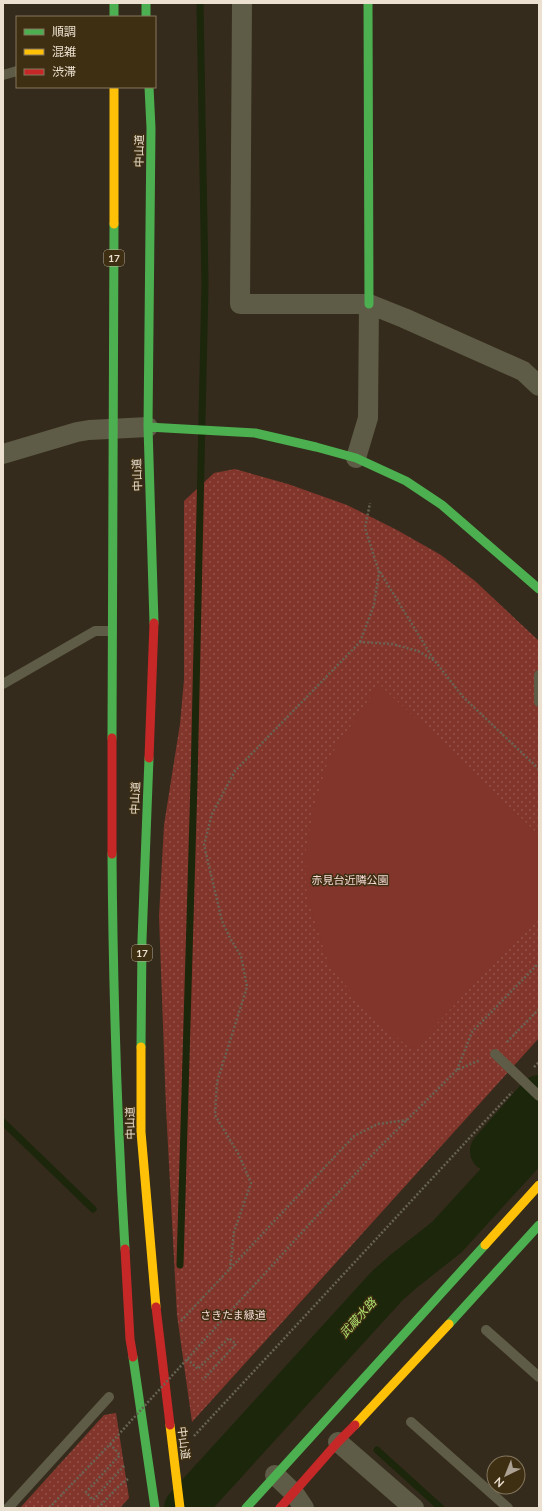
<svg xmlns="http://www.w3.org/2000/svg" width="542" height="1511" viewBox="0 0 542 1511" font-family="Lato,'Noto Sans JP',sans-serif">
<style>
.park{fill:url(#park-dots)}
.garden{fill:#82352b}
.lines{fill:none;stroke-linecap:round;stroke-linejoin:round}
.stream{stroke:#1b260b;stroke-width:7}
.river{stroke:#1b260b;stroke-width:42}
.path{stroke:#686454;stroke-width:2.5;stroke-dasharray:2 2;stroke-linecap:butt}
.lane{stroke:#5e5b46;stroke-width:10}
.street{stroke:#5e5b46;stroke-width:20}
.fast{stroke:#4caf50;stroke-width:9}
.slow{stroke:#ffc107;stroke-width:9}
.jam{stroke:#c62828;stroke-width:9}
.path-bridge{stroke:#686454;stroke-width:2.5;stroke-dasharray:2 2;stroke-linecap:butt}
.labels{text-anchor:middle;stroke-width:3;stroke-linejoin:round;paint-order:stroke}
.shield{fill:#3e2e12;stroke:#b8ab98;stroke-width:1}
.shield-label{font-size:10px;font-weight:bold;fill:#ece1d1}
.street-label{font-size:11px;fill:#ece1d1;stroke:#3e2e12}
.park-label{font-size:11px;fill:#f6dad6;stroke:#3e2e12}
.water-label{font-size:12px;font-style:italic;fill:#afe36f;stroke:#3e2e12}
</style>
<defs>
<pattern id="park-dots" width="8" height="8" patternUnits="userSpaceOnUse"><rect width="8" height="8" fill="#82352b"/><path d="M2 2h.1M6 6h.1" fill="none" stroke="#945249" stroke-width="1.8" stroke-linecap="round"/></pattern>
</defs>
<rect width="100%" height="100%" fill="#342b1c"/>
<path class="park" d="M235,469l53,15 59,21 50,25 44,25 34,26 64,60v397l-347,384 -15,-107 -11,-207 -7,-192 5,-91 16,-101 4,-44v-179l30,-28z
M116,1413l13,85 -9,10h-100l84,-93z"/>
<path class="garden" d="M379,684l160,151v80l-127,135 -43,-36 -40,-49 -22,-67 -2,-43 9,-49 15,-48z"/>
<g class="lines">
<path class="stream" d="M3,1122l90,87
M180,1265l14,-483 11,-498 -5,-281
M377,1450l64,58"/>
<path class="river" d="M491,1151l48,-55
M185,1508l202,-222 17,-15 43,-34 92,-101"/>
<path class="path" d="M380,572l54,88
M360,642l14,-37 5,-33 -14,-44 5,-25
M507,1042l32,-33
M534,1067l5,-5
M457,1070l15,-38 67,-69
M230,1269l4,-37 17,-49 -12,-28 -24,-40 2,-33 30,-95 -6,-31 -11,-18 -8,-17 -18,-76 8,-31 23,-43 125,-129 32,2 26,7 17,10 28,36 76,72
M247,1293l129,-142 81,-81 23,-10
M181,1321l173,-185 24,-12 29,-4
M187,1359l11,10 31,-31 7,6 -33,36
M194,1436l318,-344
M110,1444l10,11 -34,37 7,8 30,-33 3,-2
M49,1508l3,-3
M98,1508l22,-23 8,-6"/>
<path class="lane" d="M3,75l14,-4
M539,675v27
M3,684l92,-53h17
M495,1054l44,42
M486,1330l53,47
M411,1422l97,86
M8,1508l101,-111"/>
<path class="street" d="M242,3l-2,301h129l35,14 119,53 16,15
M3,454l74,-22 12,-2 59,-3
M356,458l12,-40 1,-114
M338,1442l76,66
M275,1475l19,18 10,15"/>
<path class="fast" d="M114,3v14
M146,3v14
M368,3l1,301
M149,87l2,41 -3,299 6,196
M148,427l107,6 61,14 40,11 50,23 36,24 97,84
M112,738l2,-514
M112,854c1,132 5,264 13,395
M141,1047l1,-107 7,-182
M449,1324l90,-99
M133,1357l22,151
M246,1508l239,-263"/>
<path class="slow" d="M114,224v-137
M141,1047v85l15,175
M485,1245l54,-60
M170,1425l10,83
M355,1425l94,-101"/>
<path class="jam" d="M112,738v116
M149,758l5,-135
M125,1249l5,90 3,18
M156,1307l14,118
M280,1508l58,-66 17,-17"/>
<path class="path-bridge" d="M52,1505l58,-61 137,-151"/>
</g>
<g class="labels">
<g class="shield">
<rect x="104" y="250" width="20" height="16" rx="3"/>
<rect x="132" y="945" width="20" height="16" rx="3"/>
</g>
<g class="shield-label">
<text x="114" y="262">17</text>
<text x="142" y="957">17</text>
</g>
<g class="street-label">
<text transform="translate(139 151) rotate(-89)" y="4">中山道</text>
<text transform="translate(137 475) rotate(-92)" y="4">中山道</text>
<text transform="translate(135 798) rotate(-88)" y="4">中山道</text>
<text transform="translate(130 1123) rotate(-91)" y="4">中山道</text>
<text transform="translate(184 1443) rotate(83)" y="4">中山道</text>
</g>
<g class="park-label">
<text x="350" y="884">赤見台近隣公園</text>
<text x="233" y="1319">さきたま緑道</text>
</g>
<g class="water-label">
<text transform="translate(358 1318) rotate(-48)" y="4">武蔵水路</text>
</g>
</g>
<rect width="542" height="1511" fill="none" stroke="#ece1d1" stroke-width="8"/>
<rect x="16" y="16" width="140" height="72" fill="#3e2e12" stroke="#84765e"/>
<rect x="24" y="29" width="20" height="6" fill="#4caf50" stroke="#84765e"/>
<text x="52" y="36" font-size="12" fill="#ece1d1">順調</text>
<rect x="24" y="49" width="20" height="6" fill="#ffc107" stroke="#84765e"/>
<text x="52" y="56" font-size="12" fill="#ece1d1">混雑</text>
<rect x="24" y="69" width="20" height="6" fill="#c62828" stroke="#84765e"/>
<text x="52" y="76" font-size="12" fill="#ece1d1">渋滞</text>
<g transform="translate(506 1475) rotate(223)"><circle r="19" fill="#3e2e12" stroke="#84765e"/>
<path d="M0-3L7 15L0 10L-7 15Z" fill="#aca192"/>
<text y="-6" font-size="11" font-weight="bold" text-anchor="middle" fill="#ece1d1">N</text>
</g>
</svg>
